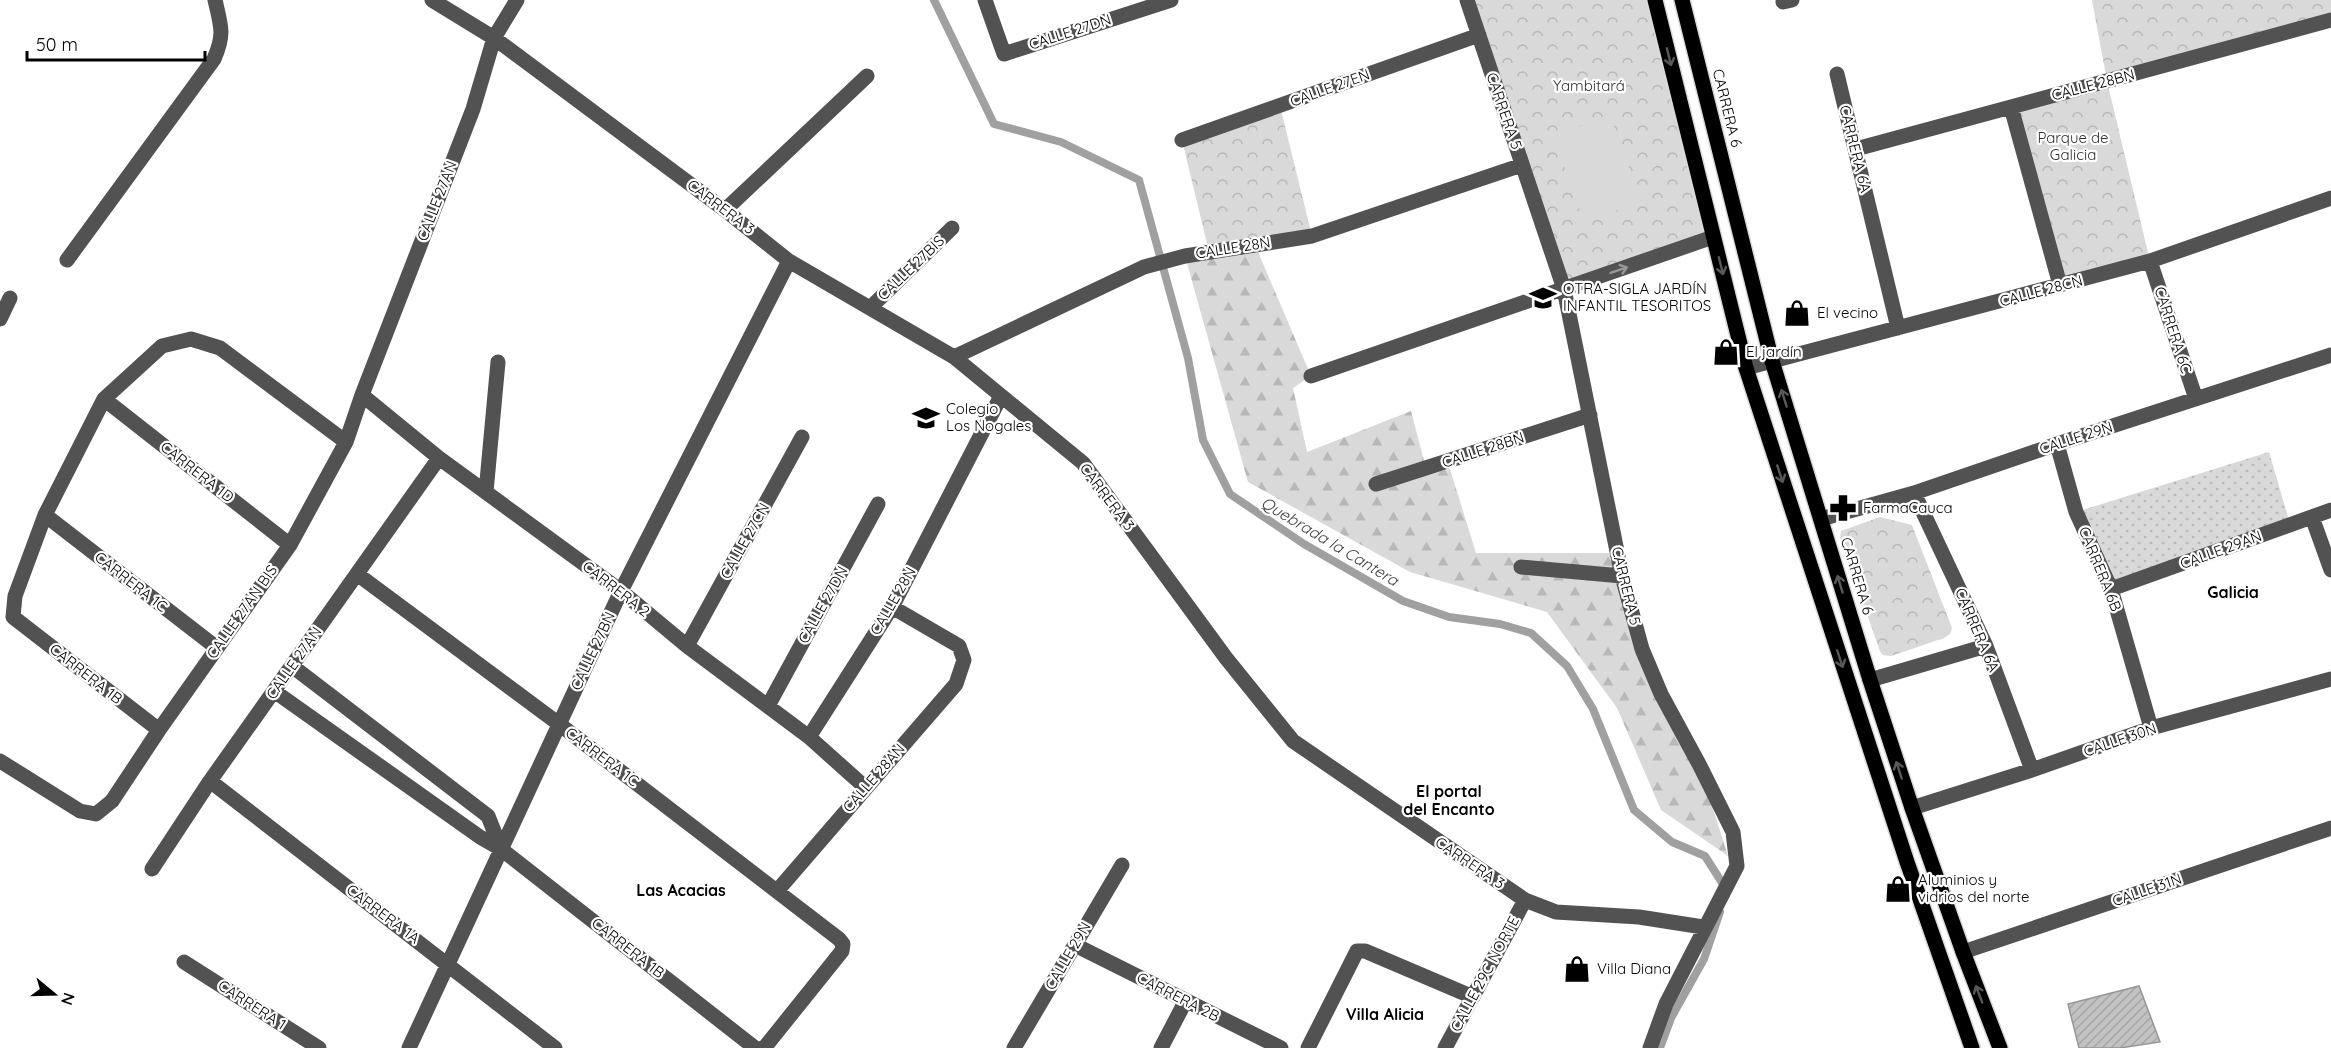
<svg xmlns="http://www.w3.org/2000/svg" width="2331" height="1048" viewBox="0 0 2331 1048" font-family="Quicksand,sans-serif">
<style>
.grass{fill:url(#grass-dots)}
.forest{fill:url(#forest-firs)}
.park{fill:url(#park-crowns)}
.pitch{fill:#d9d9d9}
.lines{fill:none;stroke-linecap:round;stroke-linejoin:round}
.stream{stroke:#a0a0a0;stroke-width:8}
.building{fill:url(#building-hatch);stroke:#969696;stroke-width:1.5}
.major-casing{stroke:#dbdbdb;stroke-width:18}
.minor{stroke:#525252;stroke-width:15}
.major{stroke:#000;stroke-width:15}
.oneway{stroke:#595959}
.oneway2{stroke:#979797}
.labels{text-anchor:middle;stroke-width:4.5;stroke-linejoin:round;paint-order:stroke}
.street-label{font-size:15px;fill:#000;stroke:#fff}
.park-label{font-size:15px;fill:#303030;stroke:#fff}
.poi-label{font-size:15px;fill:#000;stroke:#fff;text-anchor:start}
.water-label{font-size:16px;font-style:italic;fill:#414141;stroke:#fff}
.neighbourhood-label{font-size:16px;font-weight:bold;fill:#000;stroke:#fff}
</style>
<defs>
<pattern id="grass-dots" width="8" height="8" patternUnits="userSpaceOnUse" patternTransform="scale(1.5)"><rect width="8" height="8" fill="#d9d9d9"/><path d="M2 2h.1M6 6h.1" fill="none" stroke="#b8b8b8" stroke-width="1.8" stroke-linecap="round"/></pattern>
<pattern id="forest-firs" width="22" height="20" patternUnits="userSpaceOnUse" patternTransform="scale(1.5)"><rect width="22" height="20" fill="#d9d9d9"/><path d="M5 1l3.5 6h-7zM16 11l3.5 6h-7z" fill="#b8b8b8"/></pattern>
<pattern id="park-crowns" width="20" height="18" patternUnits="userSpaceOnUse" patternTransform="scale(1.5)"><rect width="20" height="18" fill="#d9d9d9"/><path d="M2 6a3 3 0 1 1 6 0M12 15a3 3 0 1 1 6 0" fill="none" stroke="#b8b8b8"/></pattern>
<pattern id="building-hatch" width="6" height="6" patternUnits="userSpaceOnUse" patternTransform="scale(1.5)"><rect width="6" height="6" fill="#c2c2c2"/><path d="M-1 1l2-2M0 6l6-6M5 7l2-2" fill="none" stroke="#a5a5a5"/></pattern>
</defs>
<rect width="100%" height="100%" fill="#fff"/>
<path class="grass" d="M2269,452l22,75 -180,62 -35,-77z"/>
<path class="forest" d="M1255,245l56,131 -18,12 14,64 104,-41 15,57 -42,14 66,-13 26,84h138l28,96 57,115 29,92 -67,-46 -44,-102 -70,-96 -137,-40 -162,-90 -63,-226z"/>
<path class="park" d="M1474,0h181l58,237 -149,52z
M2092,0h239v20l-224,61 43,180 -90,24 -49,-178 96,-26z
M1280,106l32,130 -103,16 -27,-112z
M1880,517l32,8 40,103 -2,6 -6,4 -53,18 -8,-1 -3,-4 -40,-113 1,-7z"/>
<path class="pitch" d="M1610,115l31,86 -57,21 -30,-86z"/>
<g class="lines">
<path class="stream" d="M934,0l60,124 67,18 78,38 49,178 15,82 27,54 74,50 99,57 46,16 51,7 31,9 36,33 26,43 41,101 38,32 33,14 21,33
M1660,1048l11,-30 33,-59 16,-47"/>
</g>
<path class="building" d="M2139,986l21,56 -40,6h-41l-11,-44z"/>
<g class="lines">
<defs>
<path id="major" d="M1655,0l91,368 161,494 65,186
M1682,0l90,361 98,319 42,128 51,144 37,96"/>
</defs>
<use href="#major" class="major-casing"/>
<path class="minor" d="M432,0l62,38 231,172 64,51 165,96 129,106 143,195 67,83 232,159 31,12 83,5 64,10
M985,0l19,54 167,-54
M1467,0l97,289 58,287 20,73 19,45 38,70 34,68 4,34 -71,138 -16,44
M1783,2l9,-2
M1837,74l61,254
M2011,107l49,178
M1182,140l297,-105
M1856,149l475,-129
M725,210l142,-134
M67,260l147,-201c11,-25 7,-33 1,-59
M2150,261l46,138
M870,308l82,-80
M0,319l10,-21
M954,357l190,-90 41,-11 127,-20 210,-71
M1746,368l404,-107 181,-63
M1311,376l402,-139
M362,395l77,63 182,133 66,55 122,91 57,51
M104,399l186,146
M2057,444l19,68 35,77 40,139
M1376,484l214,-69
M486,492l12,-130
M1914,493l72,153 46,124
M45,515l172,133
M2312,517l19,53
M1821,519l93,-26 143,-49 274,-89
M1521,567l101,9
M357,574l202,150 280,215 4,5 -1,7 -77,96 -3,1
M2111,589l220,-79
M687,646l115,-209
M292,666l196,150 13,33
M1870,680l116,-34
M274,691l206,146 21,12 254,199
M768,706l110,-202
M159,730l-146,-113 2,-21 30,-81 59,-116 58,-53 29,-7 29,9 126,94
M809,737l83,-130 109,-211
M0,761l80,50 16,3 16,-13 47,-71 131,-185 56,-103 16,-47 111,-286 21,-71 23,-38
M210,781l345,267
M1912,808l120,-38 119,-42 180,-49
M152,869l58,-88 229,-323
M777,891l179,-207 8,-24 -5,-14 -67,-39
M1075,945l206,103
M1963,952l368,-124
M184,962l135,86
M409,1048l212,-457 168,-330
M1014,1048l108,-183
M1161,1048l24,-46
M1308,1048l49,-97h8l108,46
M1445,1048l80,-148"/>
<use href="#major" class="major"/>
</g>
<defs><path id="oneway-shaft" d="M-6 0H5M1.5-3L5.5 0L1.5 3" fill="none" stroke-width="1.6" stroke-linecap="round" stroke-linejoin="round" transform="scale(1.5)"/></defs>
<g class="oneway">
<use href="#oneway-shaft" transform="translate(1669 57) rotate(76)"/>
<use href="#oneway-shaft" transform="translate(1721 266) rotate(76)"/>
<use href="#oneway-shaft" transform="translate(1784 398) rotate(-107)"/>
<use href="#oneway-shaft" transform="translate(1780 474) rotate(72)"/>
<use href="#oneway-shaft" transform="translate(1840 584) rotate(-107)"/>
<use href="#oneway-shaft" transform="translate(1840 659) rotate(72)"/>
<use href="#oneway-shaft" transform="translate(1899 770) rotate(-108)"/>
<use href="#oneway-shaft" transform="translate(1979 994) rotate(-111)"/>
</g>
<use class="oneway2" href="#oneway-shaft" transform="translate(1619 270) rotate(-19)"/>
<defs>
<symbol id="school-bare" viewBox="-9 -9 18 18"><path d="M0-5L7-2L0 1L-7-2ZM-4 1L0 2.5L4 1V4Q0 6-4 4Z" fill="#000" stroke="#fff" stroke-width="2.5" paint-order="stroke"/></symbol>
<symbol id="shop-bare" viewBox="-9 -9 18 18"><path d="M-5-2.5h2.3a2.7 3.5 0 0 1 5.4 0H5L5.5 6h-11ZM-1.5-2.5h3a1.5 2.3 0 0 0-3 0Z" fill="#000" stroke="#fff" stroke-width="2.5" paint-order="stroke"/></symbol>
<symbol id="pharmacy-bare" viewBox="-9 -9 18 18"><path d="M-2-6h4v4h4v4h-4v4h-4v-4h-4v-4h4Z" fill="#000" stroke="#fff" stroke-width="2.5" paint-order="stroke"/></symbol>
</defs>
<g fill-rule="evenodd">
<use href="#school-bare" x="1524" y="279" width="38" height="38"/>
<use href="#shop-bare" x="1778" y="294" width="38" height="38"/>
<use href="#shop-bare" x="1707" y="333" width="38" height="38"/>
<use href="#school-bare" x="907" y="399" width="38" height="38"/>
<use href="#pharmacy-bare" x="1824" y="489" width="38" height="38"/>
<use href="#shop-bare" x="1879" y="870" width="38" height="38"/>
<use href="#shop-bare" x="1558" y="950" width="38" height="38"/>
</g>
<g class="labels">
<g class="street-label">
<text transform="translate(1070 32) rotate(-18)" y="5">CALLE 27DN</text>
<text transform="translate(2093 85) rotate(-15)" y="5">CALLE 28BN</text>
<text transform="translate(1330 88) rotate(-20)" y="5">CALLE 27EN</text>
<text transform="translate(1727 108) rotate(76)" y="5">CARRERA 6</text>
<text transform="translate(1504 111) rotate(71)" y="5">CARRERA 5</text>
<text transform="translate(1855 149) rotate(76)" y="5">CARRERA 6A</text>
<text transform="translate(437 201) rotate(-69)" y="5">CALLE 27AN</text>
<text transform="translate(721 207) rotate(37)" y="5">CARRERA 3</text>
<text transform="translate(1233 248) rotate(-9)" y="5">CALLE 28N</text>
<text transform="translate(911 268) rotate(-44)" y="5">CALLE 27BIS</text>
<text transform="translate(2041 291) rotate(-15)" y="5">CALLE 28CN</text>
<text transform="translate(2173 330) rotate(72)" y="5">CARRERA 6C</text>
<text transform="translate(2076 438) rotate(-18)" y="5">CALLE 29N</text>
<text transform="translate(1483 450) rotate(-18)" y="5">CALLE 28BN</text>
<text transform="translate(197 472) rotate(38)" y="5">CARRERA 1D</text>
<text transform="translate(1107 497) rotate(53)" y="5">CARRERA 3</text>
<text transform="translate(745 541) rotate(-61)" y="5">CALLE 27CN</text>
<text transform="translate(2221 550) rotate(-20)" y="5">CALLE 29AN</text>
<text transform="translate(2100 569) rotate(68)" y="5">CARRERA 6B</text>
<text transform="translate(1857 576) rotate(73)" y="5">CARRERA 6</text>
<text transform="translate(131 582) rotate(38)" y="5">CARRERA 1C</text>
<text transform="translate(1626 586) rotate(76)" y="5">CARRERA 5</text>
<text transform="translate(616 589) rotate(38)" y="5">CARRERA 2</text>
<text transform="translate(893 601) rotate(-60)" y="5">CALLE 28N</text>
<text transform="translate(823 605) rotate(-61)" y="5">CALLE 27DN</text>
<text transform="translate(242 612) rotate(-55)" y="5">CALLE 27AN BIS</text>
<text transform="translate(1977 630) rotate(67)" y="5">CARRERA 6A</text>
<text transform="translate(593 651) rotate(-65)" y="5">CALLE 27BN</text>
<text transform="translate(294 663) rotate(-55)" y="5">CALLE 27AN</text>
<text transform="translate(86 674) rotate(38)" y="5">CARRERA 1B</text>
<text transform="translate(2120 740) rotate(-19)" y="5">CALLE 30N</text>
<text transform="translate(602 757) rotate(37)" y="5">CARRERA 1C</text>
<text transform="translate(874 778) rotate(-49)" y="5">CALLE 28AN</text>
<text transform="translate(1470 863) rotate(34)" y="5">CARRERA 3</text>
<text transform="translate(2147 890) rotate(-19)" y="5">CALLE 31N</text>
<text transform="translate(383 914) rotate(37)" y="5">CARRERA 1A</text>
<text transform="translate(628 948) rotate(38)" y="5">CARRERA 1B</text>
<text transform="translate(1068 956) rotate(-60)" y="5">CALLE 29N</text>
<text transform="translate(1485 974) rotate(-62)" y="5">CALLE 29C NORTE</text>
<text transform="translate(1178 997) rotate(27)" y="5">CARRERA 2B</text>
<text transform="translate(252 1005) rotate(33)" y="5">CARRERA 1</text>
</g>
<g class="park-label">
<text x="1589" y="91">Yambitará</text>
<text x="2073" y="143">Parque de<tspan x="2073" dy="17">Galicia</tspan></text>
</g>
<g class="poi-label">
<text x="1563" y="294">OTRA-SIGLA JARDÍN<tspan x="1563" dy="17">INFANTIL TESORITOS</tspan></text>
<text x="1817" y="318">El vecino</text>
<text x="1746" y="357">El jardín</text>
<text x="946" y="414">Colegio<tspan x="946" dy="17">Los Nogales</tspan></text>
<text x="1863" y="513">FarmaCauca</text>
<text x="1918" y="885">Aluminios y<tspan x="1918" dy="17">vidrios del norte</tspan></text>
<text x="1597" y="974">Villa Diana</text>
</g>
<g class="water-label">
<text transform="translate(1330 541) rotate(31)" y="6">Quebrada la Cantera</text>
</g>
<g class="neighbourhood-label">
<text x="2233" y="598">Galicia</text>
<text x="1449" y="797">El portal<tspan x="1449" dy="18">del Encanto</tspan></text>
<text x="681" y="896">Las Acacias</text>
<text x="1385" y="1020">Villa Alicia</text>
</g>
</g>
<g transform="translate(54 994) rotate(109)" stroke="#ffffff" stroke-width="4.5" paint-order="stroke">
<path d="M0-4.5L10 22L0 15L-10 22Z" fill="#000000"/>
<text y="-9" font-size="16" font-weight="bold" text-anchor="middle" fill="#000000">N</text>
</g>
<path d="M27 51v9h178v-9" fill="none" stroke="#000000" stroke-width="3"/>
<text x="36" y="51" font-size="18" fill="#000000" stroke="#ffffff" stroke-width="4.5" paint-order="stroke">50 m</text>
</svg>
